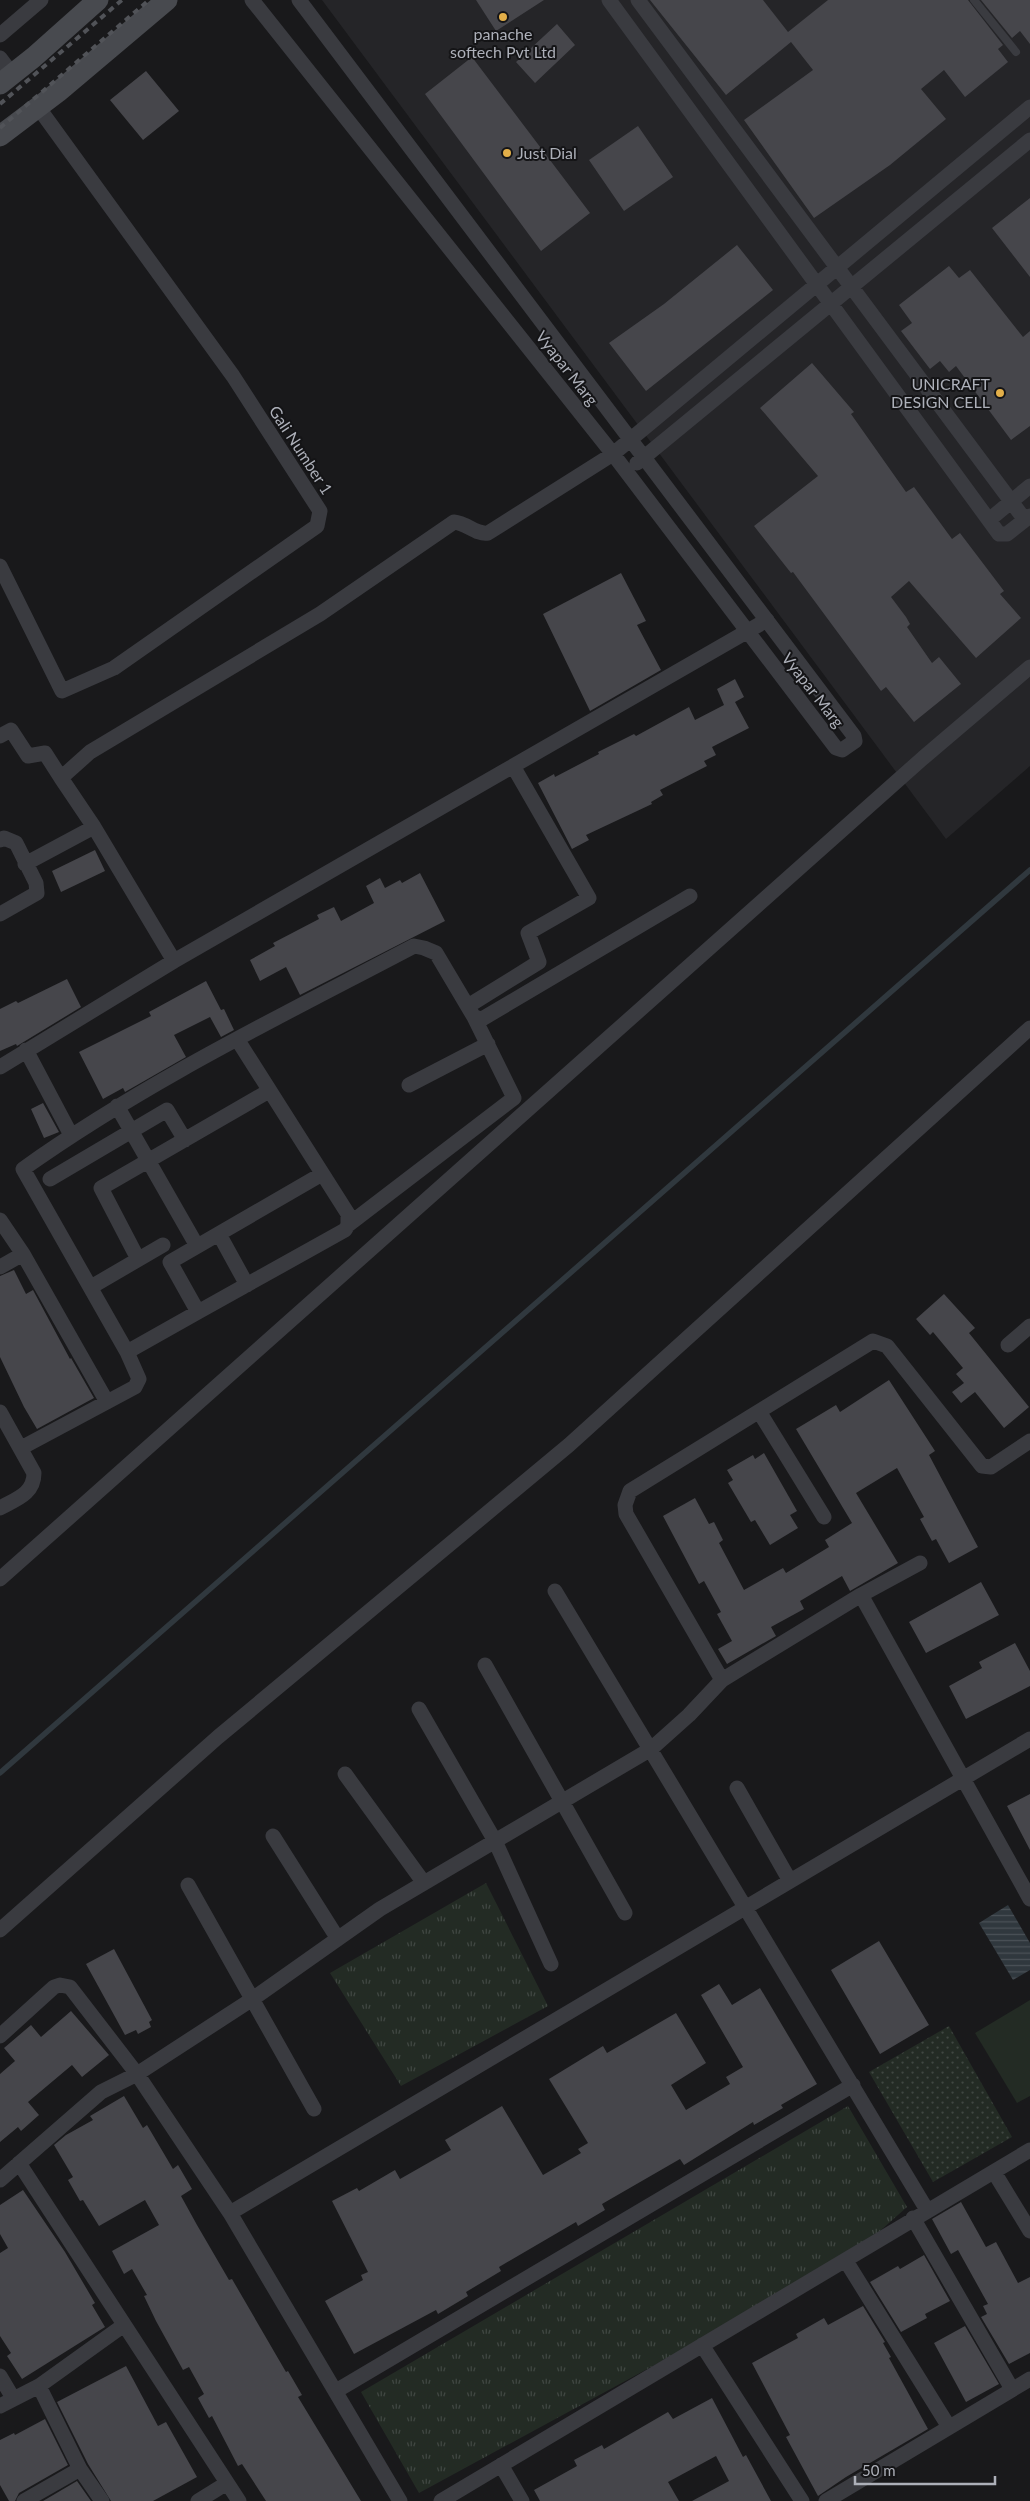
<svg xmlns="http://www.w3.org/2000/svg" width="1030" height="2501" viewBox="0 0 1030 2501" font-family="Lato,sans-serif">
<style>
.built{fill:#252528}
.grass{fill:url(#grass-dots)}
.park{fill:url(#park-tufts)}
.garden{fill:#232b24}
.water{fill:url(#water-rules)}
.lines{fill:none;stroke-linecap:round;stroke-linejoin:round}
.stream{stroke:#30383e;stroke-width:5.5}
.building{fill:#46464b}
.service{stroke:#3a3b40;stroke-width:8}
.minor{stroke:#3a3b40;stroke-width:15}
.secondary{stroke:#484a4f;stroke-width:21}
.rail{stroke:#515358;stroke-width:4;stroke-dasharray:6 5;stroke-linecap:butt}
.poi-dot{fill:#e3af49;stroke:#141416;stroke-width:2}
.labels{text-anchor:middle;stroke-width:4;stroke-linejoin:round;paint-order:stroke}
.poi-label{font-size:16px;fill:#adb0b9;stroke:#141416}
.street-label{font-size:16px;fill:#adb0b9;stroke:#141416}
</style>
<defs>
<pattern id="grass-dots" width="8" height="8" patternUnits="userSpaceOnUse" patternTransform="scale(1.25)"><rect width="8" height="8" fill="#232b24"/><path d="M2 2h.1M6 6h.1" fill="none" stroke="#404742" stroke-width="1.8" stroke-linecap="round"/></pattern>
<pattern id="park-tufts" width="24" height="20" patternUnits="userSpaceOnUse" patternTransform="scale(1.25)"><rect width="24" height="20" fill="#232b24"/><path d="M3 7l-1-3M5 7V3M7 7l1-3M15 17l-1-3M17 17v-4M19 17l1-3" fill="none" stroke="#404742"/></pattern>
<pattern id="water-rules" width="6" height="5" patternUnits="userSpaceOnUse" patternTransform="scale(1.25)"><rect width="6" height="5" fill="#30383e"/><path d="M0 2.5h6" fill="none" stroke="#4b5258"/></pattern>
</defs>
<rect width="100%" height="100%" fill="#19191b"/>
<path class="built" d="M322,0h708v766l-84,73z"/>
<path class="grass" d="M949,2026l63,111 -79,45 -64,-110z"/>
<path class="park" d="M486,1883l62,123 -147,80 -71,-113z
M848,2106l59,101 -61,54 -427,232 -58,-101z"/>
<path class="garden" d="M1030,2000v96l-13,7 -42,-70z"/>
<path class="water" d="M1008,1905l22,38v27l-17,10 -34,-57z"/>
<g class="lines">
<path class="stream" d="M0,1773l1030,-903"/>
</g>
<path class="building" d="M476,0h68l-48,31z
M650,0h113l25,32 40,-32h140l35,45 -5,4 10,13 -43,35 -21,-27 -23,19 25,30 -56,46 -76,53 -70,-98 69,-50 -22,-28 -65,53z
M981,0h49v44l-10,-13 -8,7z
M557,24l18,21 -40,38 -19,-21z
M472,57l118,156 -49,38 -116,-157z
M146,71l33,40 -36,29 -33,-40z
M638,126l35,51 -49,34 -35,-51z
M1030,198v79l-38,-49z
M737,245l36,45 -127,101 -37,-48 55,-39z
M949,266l10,12 11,-8 53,67 7,-6v95l-19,14 -55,-74 -7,6 -9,-11 -10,8 -29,-38 11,-8 -13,-18z
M812,363l42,49 -3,2 55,78 8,-5 38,52 8,-6 44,58 -4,3 21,24 -45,40 -67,-77 -18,16 15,20 4,7 -3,3 25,36 7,-6 22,27 -47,38 -28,-35 -5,4 -88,-119 -2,1 -37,-47 64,-50 -58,-68z
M621,573l25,48 -9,4 24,45 -71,41 -47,-97z
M735,679l9,18 -9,5 14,26 -37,19 4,8 -12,6 3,5 -47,24 3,5 -12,7 1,2 -66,31 3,5 -17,9 -34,-66 16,-9 1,3 44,-23 -1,-2 36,-18 2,2 53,-29 6,13 29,-15 -7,-16z
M95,850l10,21 -44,21 -9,-21z
M420,873l25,48 -145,74 -14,-28 -26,14 -10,-21 25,-14 -2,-3 46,-24 -2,-4 17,-8 7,14 33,-18 -8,-17 14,-8 5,10 15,-8 2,3z
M67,979l14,28 -64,39 -1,-2 -16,7v-42l16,-8 2,2z
M206,981l15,29 3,-1 10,21 -13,7 -11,-20 -36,18 12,22 -61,35 -2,-4 -20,11 -24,-47 72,-36 -2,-4z
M43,1103l16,29 -15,6 -13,-29z
M14,1270l12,24 7,-4 37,69 1,-1 23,40 -57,31 -13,-22 -24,-50v-81z
M944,1294l31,34 -6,5 60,74 -25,21 -29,-36 -14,11 -9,-11 12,-9 -8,-9 7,-6 -30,-36 -3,3 -14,-16z
M889,1380l46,71 -6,4 49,92 -29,16 -13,-24 -4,2 -12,-22 4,-2 -27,-49 -41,25 42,70 -48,28 -8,-15 -42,25 4,8 -33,18 5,9 -49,28 -9,-15 14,-8 -15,-27 4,-2 -17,-31 -5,3 -36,-68 32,-18 14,26 5,-2 9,18 -4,3 25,47 39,-22 3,5 43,-26 -4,-7 27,-17 -56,-94 40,-24 4,7z
M764,1453l33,58 -7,4 8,13 -28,17 -15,-25 -4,2 -23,-39 5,-3 -6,-10 26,-15 2,4z
M981,1582l18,33 -73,38 -17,-31z
M1015,1643l15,28v15l-64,33 -17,-33 33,-18 -3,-6z
M1030,1794v56l-23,-44z
M879,1941l50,84 -49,29 -49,-84z
M114,1949l38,71 -3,2 2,5 -13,7 -2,-4 -11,5 -39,-71z
M719,1984l13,21 28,-17 57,96 -36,21 2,3 -29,17 -1,-3 -69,43 -4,-6 -78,45 3,6 -27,16 -2,-4 -77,45 2,4 -35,21 2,4 -30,18 -2,-4 -82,44 -29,-53 38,-21 -2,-5 7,-3 -36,-71 25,-13 2,3 36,-21 5,9 51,-29 -6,-10 57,-34 41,69 38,-22 -3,-4 10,-6 -39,-64 54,-33 4,7 69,-40 30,50 -35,22 15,25 44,-26 -4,-7 17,-10 -42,-72z
M71,2011l38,44 -27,22 -10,-12 -44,37 11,13 -18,16 -3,-4 -18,15v-68l15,-13 -11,-13 27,-23 10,12z
M124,2096l19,32 4,-3 26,44 5,-4 14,24 -11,7 16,29 32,55 3,-1 54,93 2,-1 14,24 -4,2 63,104h-95l-24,-37 -4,2 -26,-50 -3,2 -11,-20 6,-4 -15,-27 -6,3 -27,-49 -12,-25 3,-1 -15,-26 -8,5 -12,-23 47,-26 -14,-25 -46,26 -16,-26 -3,1 -12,-21 5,-3 -19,-32 12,-10 27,-15 -3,-4z
M23,2190l42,62 30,51 -3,2 13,22 -83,52 -15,-23 4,-3 -11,-17v-83l8,-5 -8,-14v-29z
M961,2202l25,45 10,-5 22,41 12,-6v76l-21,11 -28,-47 6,-3 -4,-8 5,-2 -30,-54 -7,4 -19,-35z
M924,2255l26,46 -25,13 2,4 -26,14 -31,-50 28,-16 2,3z
M863,2306l22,36 -2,1 8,14 -2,1 39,71 -82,48 -28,19 -32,-59 4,-2 -38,-72 46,-25 -2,-4 28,-16 4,7z
M965,2326l34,58 -33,18 -32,-59z
M126,2366l32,60 8,-4 31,55 -44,24h-42l-23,-37 -31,-62z
M712,2398l31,59 3,-2 25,46h-79l37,-20 -13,-25 -48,26 11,19h-139l-6,-11 43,-24 -3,-6 28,-15 2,4 64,-37 5,7z
M45,2419l23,46 -49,28 -4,8h-6l-9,-16v-45l14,-7 1,2z
M77,2481l14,20h-48z"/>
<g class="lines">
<path class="service" d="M974,0l42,52"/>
<path class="minor" d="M252,0l361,454 223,294 6,2 13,-9 -1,-5 -555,-736
M609,0l390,534h8l23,-18
M638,0l387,520
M0,35l41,-35
M0,58l12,16
M637,463l393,-323
M989,520l41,-34
M0,566l62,125 52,-23 203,-142 3,-15 -87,-135 -195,-269
M0,736l11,-6 17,26 17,-3 16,25
M0,840l4,-2 12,5 20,40 1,10 -37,21
M25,864l69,-37
M174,961l-80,-134 -33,-49 29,-26 230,-138 134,-92c13,1 22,13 34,11l125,-79 417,-347
M468,1006l71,-44 -11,-29 61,-35 -76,-132
M26,1050l45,85
M0,1067l174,-106 593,-341
M409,1085l79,-41
M117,1106l80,140
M50,1179l117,-69 18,30
M0,1220l23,34 84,148
M348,1225l166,-127 -40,-81
M219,1234l28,51
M138,1259l-37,-71 168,-97
M0,1267l23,-13
M91,1287l72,-42
M198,1312l147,-82 3,-5v-11l-111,-175
M1008,1345l22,-19
M127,1352l71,-40 -28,-50 152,-88
M0,1412l34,61c0,21 -18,26 -34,35
M760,1413l64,104
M21,1448l114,-61 4,-8 -12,-27 -104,-183c122,-87 258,-153 391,-223l10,2 12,5 38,64 8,2 208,-123
M0,1579l923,-821 107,-91
M555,1591l372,619
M861,1595l169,304
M485,1665l140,248
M722,1680l139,-85 59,-32
M419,1709l76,132 56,123
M345,1774l79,109
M737,1788l53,93
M273,1836l65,103
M188,1885l126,224
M0,1930l218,-193 351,-292 461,-417
M0,2036l54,-49 6,-2 10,2 67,87 93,139 170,288
M19,2163l220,338
M994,2172l36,59
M0,2180l101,-88 36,-18 114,-74 129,-91 271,-160 38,-34 33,-35 -96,-166 -1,-9 5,-14 243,-150 14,5 95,120 9,1 39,-26
M230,2213l800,-474
M913,2218l99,171
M846,2261l103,166
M702,2345l100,156
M0,2376l13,22
M39,2386l41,83 22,32
M336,2391l517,-306
M0,2406l39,-20 85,-61
M501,2465l21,36
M24,2501l56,-32
M198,2501l29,-18
M441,2501l589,-351
M826,2501l204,-122"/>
<path class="secondary" d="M0,84l34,-27 64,-57
M0,136l58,-44 109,-92"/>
<path class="rail" d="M0,104l122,-104
M0,128l149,-128"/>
</g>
<g class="poi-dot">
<circle cx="503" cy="17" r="5"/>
<circle cx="507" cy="153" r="5"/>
<circle cx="1000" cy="393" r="5"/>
</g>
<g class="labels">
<g class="poi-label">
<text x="503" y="40">panache<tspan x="503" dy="18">softech Pvt Ltd</tspan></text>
<text x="517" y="159" text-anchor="start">Just Dial</text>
<text x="990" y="390" text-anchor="end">UNICRAFT<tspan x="990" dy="18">DESIGN CELL</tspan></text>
</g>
<g class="street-label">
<text transform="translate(567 368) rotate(52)" y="6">Vyapar Marg</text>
<text transform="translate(301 450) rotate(57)" y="6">Gali Number 1</text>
<text transform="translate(813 690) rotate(52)" y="6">Vyapar Marg</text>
</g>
</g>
<path d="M855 2476v8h140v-8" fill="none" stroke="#adb0b9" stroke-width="2.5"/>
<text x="862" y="2476" font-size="15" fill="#adb0b9" stroke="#141416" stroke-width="4" paint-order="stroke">50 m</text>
</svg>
